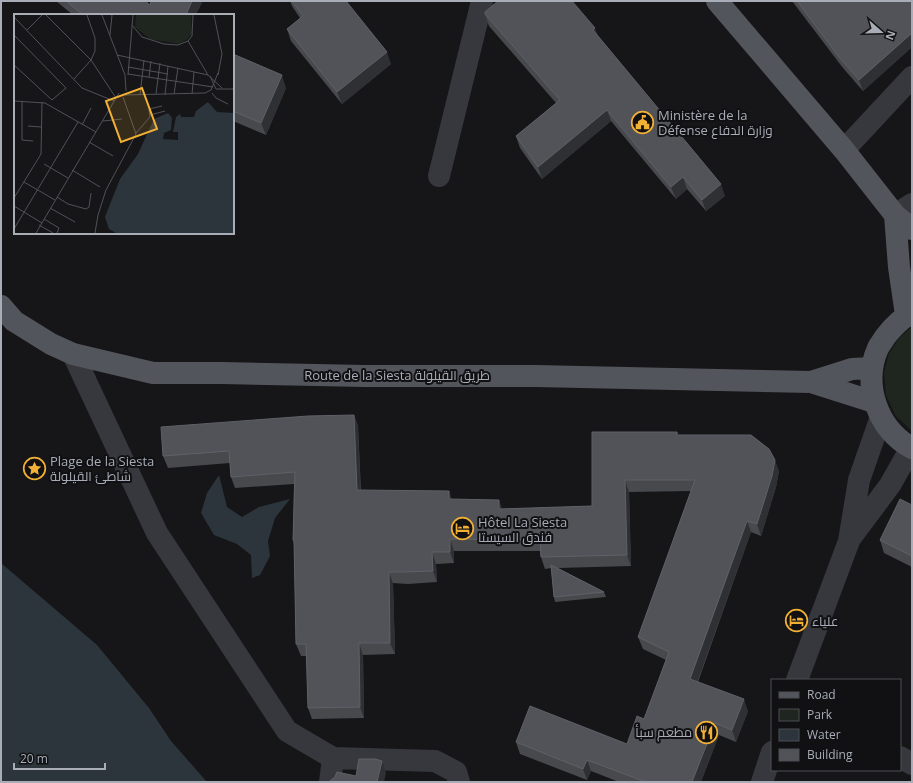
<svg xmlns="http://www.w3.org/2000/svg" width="913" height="783" viewBox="0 0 913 783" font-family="'Open Sans',Cairo,sans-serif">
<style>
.green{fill:#1e261f}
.water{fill:#2c353c}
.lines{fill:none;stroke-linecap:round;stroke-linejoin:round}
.minor{stroke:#37383d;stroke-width:22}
.major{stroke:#53555c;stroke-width:22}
.wall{fill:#47494d}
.shaded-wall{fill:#2f3033}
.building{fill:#525359;stroke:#5f6168}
.labels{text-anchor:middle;stroke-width:4;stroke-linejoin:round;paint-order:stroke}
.poi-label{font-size:13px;fill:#a8adb8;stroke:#111113;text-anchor:start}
.street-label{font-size:13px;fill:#a8adb8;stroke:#111113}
.inset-road{fill:none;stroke:#505258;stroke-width:1}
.view{fill:#f2b134;fill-opacity:0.15;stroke:#f2b134;stroke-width:2}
.inset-edge{fill:none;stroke:#a8adb8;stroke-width:2}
</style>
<rect width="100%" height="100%" fill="#161618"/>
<path class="green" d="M912,327v104l-17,-16 -9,-20 -2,-22 5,-20 11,-16z"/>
<path class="water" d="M219,475l8,32 15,10 17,-10 31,-8 -15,19 -7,23 2,15 -10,19 -8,3 -1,-23 -14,-11 -23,-9 -13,-22 6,-20z
M1,563l96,82 52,63 22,33 36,41h-206z"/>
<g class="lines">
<path class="minor" d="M844,150l68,-73
M439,176l43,-175
M895,215l17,-11
M73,354l84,179 130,198 46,27 102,3 21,11 3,10
M852,536l38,-51 21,-37
M797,680l52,-139 10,-61 22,-63
M900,757l12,7
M330,782l3,-24
M762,782l10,-30"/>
<path class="major" d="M717,1l127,149 51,65 17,14
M895,215l4,52 7,48
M1,306l13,15 37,23 22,10 80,19h69l143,3h171l275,6 63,20
M912,313c-11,5 -20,15 -27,24 -2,4 -5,7 -7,11 -16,36 -1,81 34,100
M811,382l41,-13 20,-1"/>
</g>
<path class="wall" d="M56,1h89l5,4 46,10h-123z
M290,1h56l45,63 -49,40 -51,-63 -4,-12 13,-11 -8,-12z
M792,1h120v46l-49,44 -20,-23z
M485,14l113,23 127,159 -19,15 -19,-22 -11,10 -65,-78 -69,58 -22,-31 -4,-12 40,-33 -67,-77z
M233,54l53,34 -20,47 -33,-14z
M354,415l4,11 3,65h88l2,8 51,10 90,-3 85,-74 1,3 101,36 -3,16 -15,49 -10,-4 -53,150 50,29 -12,31 -17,-7 -18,47h-82l-28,-11 -4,9 -67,-26 -4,-12 111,2 17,-25 22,-59 -23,-11 -5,-12 53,-146 -62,1 2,74 -73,2 46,24 2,5 -51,5 -1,-5 -3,-29 -6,1 -4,-12 -1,-6h-86v12l-18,1 1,18 -29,2 -15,-1 2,71 -32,1 1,63 -52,1 -4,-11 -1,-52h-6l-5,-12 -2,-100 -1,-4 1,-56 -59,4 -4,-11 -1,-14 -62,5 -5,-12z
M912,505v62l-28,-14 -4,-13z"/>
<path class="shaded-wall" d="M192,1h11l-7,14h-10z
M595,28l4,11 -6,-9z
M912,33v14l-49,44 -4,-11z
M387,52l4,12 -49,40 -5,-12z
M282,75l4,13 -20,47 -5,-12z
M607,110l4,11 -69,58 -4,-12z
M683,177l4,12 -11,10 -5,-12z
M721,184l4,12 -19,15 -4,-11z
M354,415l4,11 3,76 -4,-12z
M775,460l4,11 -3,16 -15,49 -4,-12z
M625,480l4,12 2,74 -4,-11z
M449,491l4,12 -4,-4z
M499,500l4,11 -4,-2z
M747,521l4,11 -57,159 -4,-12z
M450,539l4,12v12l-4,-11z
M432,552l4,12 1,18 -4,-11z
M389,572l4,11 2,71 -5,-11z
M359,643l4,12 1,63 -4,-11z
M744,699l4,12 -12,31 -4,-12z
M715,723l4,12 -18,47h-9z
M587,760l4,11 -4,9 -4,-11z
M382,761l4,12 -2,9h-7z"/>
<path class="building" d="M66,1h79l5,4 1,-4h41l-6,14h-103z
M292,1h54l41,51 -50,40 -50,-63 16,-13z
M498,1h74l23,27 -2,2 128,154 -19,16 -19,-23 -12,10 -64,-77 -69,57 -22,-31 44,-36 -75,-86v-2z
M797,1h115v32l-53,47 -20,-23z
M233,54l49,21 -21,48 -28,-12z
M354,415l3,75 92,1v8l50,1v9l93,-3v-74h85v3h74l18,14 6,11 -3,16 -15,48 -10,-3 -57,158 54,20 -12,31 -17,-7 -23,59h-46l-59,-22 -4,9 -67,-27 14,-36 97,38 10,-28 7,3 25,-67 -31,-15 57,-157h-70l2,75 -86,2 -1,-17 -90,-1v13h-18l1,19 -29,1h-15l1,71h-31l1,64 -52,1 -2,-64h-10l-2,-104h-1l2,-68 -64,5 -2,-26 -66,5 -2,-29 147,-11z
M900,499l12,6v51l-32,-16z
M551,565l53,27 -50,5z
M359,759h16l7,2 -5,21h-47v-1l5,-4 2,-5 19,4z"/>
<defs>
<symbol id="civic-ring" viewBox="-11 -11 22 22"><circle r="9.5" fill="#111113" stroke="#f2b134" stroke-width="1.5"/><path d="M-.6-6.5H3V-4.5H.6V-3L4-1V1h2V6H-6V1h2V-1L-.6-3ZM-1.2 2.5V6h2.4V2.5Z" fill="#f2b134"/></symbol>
<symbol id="sight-ring" viewBox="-11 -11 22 22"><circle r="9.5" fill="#111113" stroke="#f2b134" stroke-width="1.5"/><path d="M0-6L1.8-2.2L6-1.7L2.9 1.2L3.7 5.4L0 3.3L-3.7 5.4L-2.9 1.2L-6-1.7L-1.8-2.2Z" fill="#f2b134"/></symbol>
<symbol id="hotel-ring" viewBox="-11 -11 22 22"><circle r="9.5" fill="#111113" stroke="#f2b134" stroke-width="1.5"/><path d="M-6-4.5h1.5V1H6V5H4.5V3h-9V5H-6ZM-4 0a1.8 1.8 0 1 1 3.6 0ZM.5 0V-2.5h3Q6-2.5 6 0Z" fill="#f2b134"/></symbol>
<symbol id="restaurant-ring" viewBox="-11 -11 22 22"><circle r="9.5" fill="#111113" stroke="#f2b134" stroke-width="1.5"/><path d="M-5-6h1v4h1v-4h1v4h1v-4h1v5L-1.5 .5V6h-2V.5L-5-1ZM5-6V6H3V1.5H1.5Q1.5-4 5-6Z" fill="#f2b134"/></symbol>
</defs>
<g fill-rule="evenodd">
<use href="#civic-ring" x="630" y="110" width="25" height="25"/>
<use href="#sight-ring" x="22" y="456" width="25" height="25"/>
<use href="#hotel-ring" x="450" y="516" width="25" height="25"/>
<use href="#hotel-ring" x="784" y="608" width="25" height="25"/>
<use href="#restaurant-ring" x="694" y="720" width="25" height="25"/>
</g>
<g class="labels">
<g class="poi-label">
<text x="658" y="120">Ministère de la<tspan x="658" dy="15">Défense وزارة الدفاع</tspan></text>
<text x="50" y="466">Plage de la Siesta<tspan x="50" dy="15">شاطئ القيلولة</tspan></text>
<text x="478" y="527">Hôtel La Siesta<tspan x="478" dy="15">فندق السيستا</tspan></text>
<text x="812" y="626">علياء</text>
<text x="692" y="737" text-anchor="end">مطعم سبأ</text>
</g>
<g class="street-label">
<text x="397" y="380">Route de la Siesta طريق القيلولة</text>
</g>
</g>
<g transform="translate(14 14)">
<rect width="220" height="220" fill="#161618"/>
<path d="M122,1h55l1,18 -4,6 -9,5 -29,-5 -15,-12z" fill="#1e261f"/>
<path d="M194,88l9,10 17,1v120h-118l-7,-4 -4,-12 15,-38 18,-25 16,-35 14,-6 4,5 -1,12 -7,3 -1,6 15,1v-8h-5l3,-15 4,-3 1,3h13l2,-6z" fill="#2c353c"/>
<path class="inset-road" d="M32,1l45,45 25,38M88,1l23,60 1,16M200,1l8,39 -4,21M0,3l68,71 32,13M118,11l10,12 22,7 14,1 10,-4 4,-5 1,-21M13,16l15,-15M0,21l52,53 -14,12 -38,-35M96,21l2,-20M174,27l20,34 14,13M103,41l91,20M114,53l40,7M114,60l85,13M114,61l5,-60M196,62l6,13h18M135,63l2,-16M60,65l17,-19 4,-9v-13l-8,-23M198,79l4,5 12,6M142,80l4,-31M160,80l4,-26M178,80l2,-22M111,81l80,-2 6,-3 7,-17M126,81l4,-35M151,81l3,-29M0,87l31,2 51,29M8,87v39l11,1M136,101l15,-4M89,107l19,-2M68,111l9,-17M14,112l13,1M122,119l14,-16 -1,-8 13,-3M75,128l24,14M30,150l24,14M58,156l28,17M10,168l31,18M43,183l11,7 18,5 3,-2 2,-14M0,184l27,-44 1,-52M0,192l28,17M36,194l25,14M30,205l15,9 -2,5M25,211l14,8M0,215l64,-107M22,219l83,-140M81,219l3,-18 8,-25 30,-56 -13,-37"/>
<path class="view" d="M128,74l15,41 -36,13 -15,-41z"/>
<rect width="220" height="220" class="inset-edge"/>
</g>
<rect width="913" height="783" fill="none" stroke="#a8adb8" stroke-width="4"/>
<rect x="771" y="679" width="130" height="92" fill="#111113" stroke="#4d4f55"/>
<rect x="779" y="692" width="20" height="6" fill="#53555c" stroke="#4d4f55"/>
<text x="807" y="699" font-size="12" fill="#a8adb8">Road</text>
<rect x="779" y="709" width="20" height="12" fill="#1e261f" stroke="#4d4f55"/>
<text x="807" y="719" font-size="12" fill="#a8adb8">Park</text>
<rect x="779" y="729" width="20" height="12" fill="#2c353c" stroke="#4d4f55"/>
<text x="807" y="739" font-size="12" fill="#a8adb8">Water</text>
<rect x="779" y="749" width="20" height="12" fill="#525359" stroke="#4d4f55"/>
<text x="807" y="759" font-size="12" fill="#a8adb8">Building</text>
<g transform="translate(881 32) rotate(110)" stroke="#111113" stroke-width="3" paint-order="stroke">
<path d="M0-3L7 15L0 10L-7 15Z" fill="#a8adb8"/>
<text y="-6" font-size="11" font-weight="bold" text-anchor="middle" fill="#a8adb8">N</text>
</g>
<path d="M14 763v6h91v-6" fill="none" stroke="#a8adb8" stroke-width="2"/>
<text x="20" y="763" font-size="12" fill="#a8adb8" stroke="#111113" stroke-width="3" paint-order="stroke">20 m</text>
</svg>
